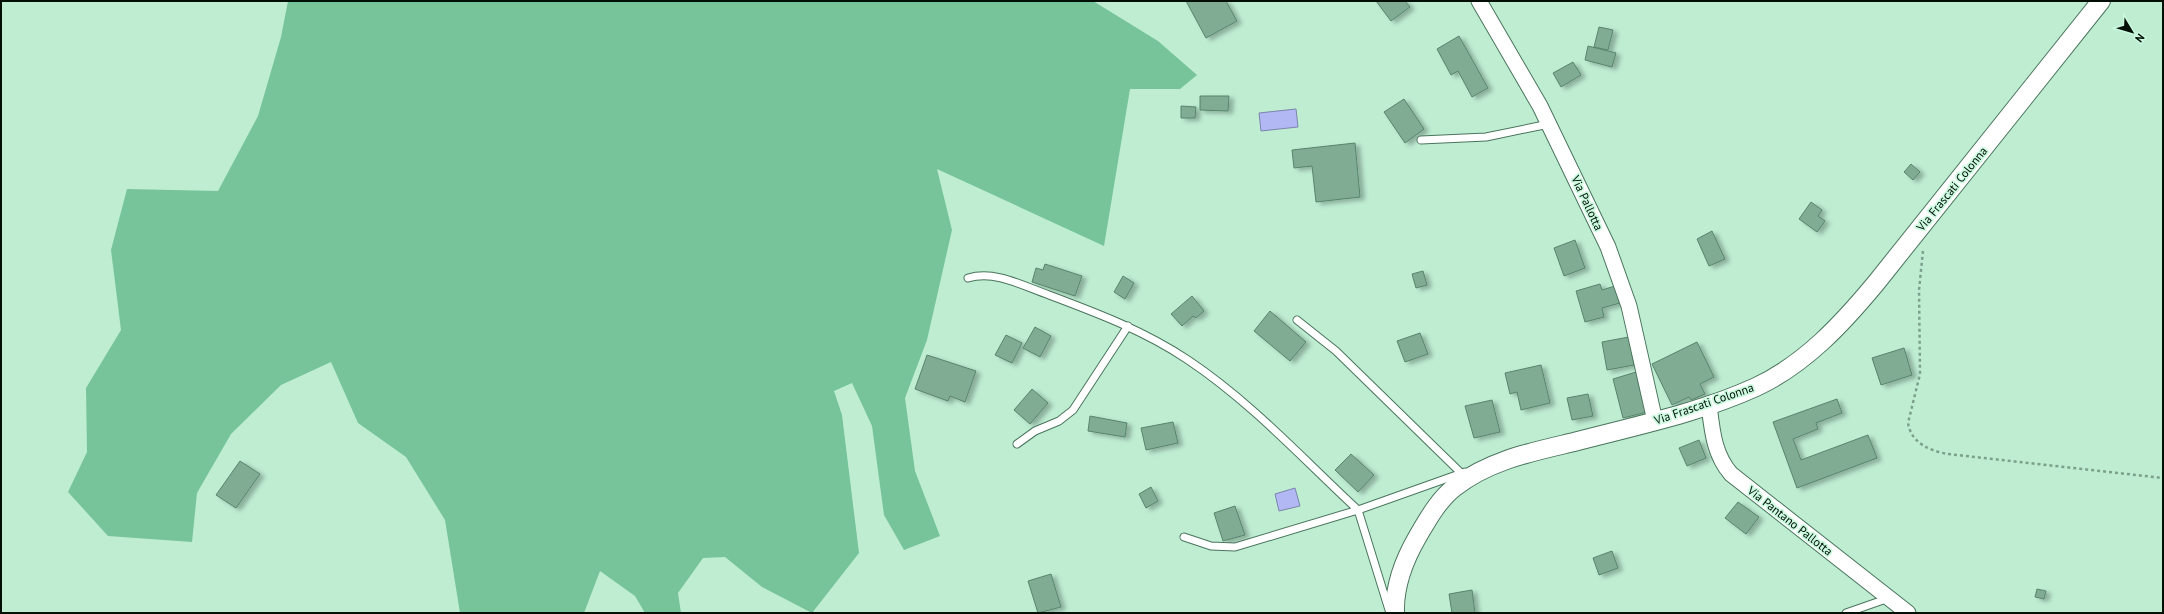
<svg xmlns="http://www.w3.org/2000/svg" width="2164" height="614" viewBox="0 0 2164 614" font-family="'PT Sans',sans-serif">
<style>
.green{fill:#77c49a}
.water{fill:#b1b8f4;stroke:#7c85ad}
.building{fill:#7fac93;stroke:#58846c;filter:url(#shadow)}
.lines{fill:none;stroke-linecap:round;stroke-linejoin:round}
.service-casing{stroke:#4a755d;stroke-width:9}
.minor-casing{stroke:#4a755d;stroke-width:17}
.tertiary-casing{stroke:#4a755d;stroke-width:20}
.path{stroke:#7da08c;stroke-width:2.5;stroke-dasharray:3 3;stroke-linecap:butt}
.service{stroke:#fff;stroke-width:7}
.minor{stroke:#fff;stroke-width:15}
.tertiary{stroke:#fff;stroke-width:18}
.labels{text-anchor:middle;stroke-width:3.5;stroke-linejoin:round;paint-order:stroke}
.street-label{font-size:12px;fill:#010f07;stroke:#cbfadf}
</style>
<defs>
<filter id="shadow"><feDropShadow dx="4.5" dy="2.5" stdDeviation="2" flood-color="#0004"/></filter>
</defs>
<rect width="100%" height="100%" fill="#beedd2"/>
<path class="green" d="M288,1h805l65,40 39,34 -17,14h-50l-26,157 -167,-77 15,61 -25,110 -22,58 10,73 25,65 -36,14 -20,-35 -12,-89 -20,-43 -18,8 8,24 17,138 -47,60 -50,-26 -37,-30 -22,1 -25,35 3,20h-36l-10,-17 -35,-25 -16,42h-124l-15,-93 -39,-63 -48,-34 -27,-61 -50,23 -50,49 -34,59 -5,49 -84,-6 -40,-44 19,-40 -1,-64 35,-58 -10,-80 16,-61 91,2 40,-75 23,-79z"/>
<path class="water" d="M1296,109l2,18 -37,4 -2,-18z
M1295,488l5,18 -21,5 -4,-17z"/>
<path class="building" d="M1186,1h40l11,20 -31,17z
M1376,1h29l5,6 -19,14z
M1599,27l14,3 -5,20 -14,-3z
M1459,36l29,52 -16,9 -14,-26 -7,4 -14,-26z
M1588,46l28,7 -4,14 -27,-7z
M1573,62l8,13 -20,12 -8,-14z
M1200,96h29l-1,15 -28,-1z
M1404,99l20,30 -19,14 -21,-31z
M1181,106l15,1 -1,11h-14z
M1355,143l5,54 -44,5 -4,-36 -18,2 -2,-18z
M1911,164l9,8 -7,8 -9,-8z
M1811,202l11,8 -4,6 7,5 -8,11 -18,-13z
M1712,231l13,28 -16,7 -12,-27z
M1575,240l10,28 -21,8 -10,-28z
M1045,264l37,12 -7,20 -43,-14 4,-14 7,2z
M1423,271l4,14 -11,3 -4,-14z
M1123,276l11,7 -9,16 -11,-7z
M1600,284l2,6 13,-4 5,17 -18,5 2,9 -19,5 -9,-31z
M1192,296l12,15 -8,7 -3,-2 -11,10 -11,-12z
M1270,311l36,31 -16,19 -36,-30z
M1035,327l16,9 -11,21 -17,-9z
M1420,333l8,21 -23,8 -8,-21z
M1006,335l16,8 -10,20 -17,-8z
M1629,337l5,28 -27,5 -5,-28z
M1697,342l17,35 -14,7 5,10 -14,6 -2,-3 -17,8 -20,-41z
M1904,348l8,27 -31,10 -9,-27z
M927,355l49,16 -11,31 -15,-6 -2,5 -33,-12z
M1541,365l9,38 -29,7 -4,-18 -7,2 -5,-21z
M1636,372l11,40 -24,6 -10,-39z
M1032,389l16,14 -18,21 -16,-14z
M1588,394l5,22 -21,4 -5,-22z
M1837,399l5,14 -26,10 2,6 -25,10 8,21 67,-25 9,23 -80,30 -24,-66z
M1492,400l8,32 -26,6 -9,-32z
M1090,416l37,7 -2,14 -37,-6z
M1173,422l5,21 -32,7 -5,-22z
M1699,440l7,18 -19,8 -8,-18z
M1351,454l23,21 -16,17 -23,-22z
M240,461l20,13 -24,34 -20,-13z
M1151,487l7,14 -12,7 -7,-14z
M1738,502l21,15 -13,17 -21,-16z
M1235,506l10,29 -22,6 -9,-28z
M1612,551l6,17 -19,7 -6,-17z
M1051,574l10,33 -23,6 -10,-32z
M2037,589l9,2 -2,8 -9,-2z
M1472,590l3,23h-23l-3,-19z"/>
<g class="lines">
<defs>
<path id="service" d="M1421,140l65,-3 63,-13
M968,278c28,-8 55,8 81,17 48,18 96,36 139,65 63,42 115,99 170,150l-123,37 -24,-1 -27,-9
M1297,320l39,31 125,122
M1017,444l18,-13 24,-10 14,-11 55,-84
M1389,610l-31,-100 107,-38
M1846,613l43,-15"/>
<path id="minor" d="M1479,1l61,105 68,141 21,59 26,115
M1709,405c3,25 5,50 22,69l177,139"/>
<path id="tertiary" d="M1395,613c-1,-28 9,-53 23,-77 10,-17 21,-37 37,-49 35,-27 77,-35 119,-45 61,-16 125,-29 182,-55 49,-23 86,-63 120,-104l225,-282"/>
</defs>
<use href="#service" class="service-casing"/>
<use href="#minor" class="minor-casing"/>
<use href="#tertiary" class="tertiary-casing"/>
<path class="path" d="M1923,251l-4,39 1,84 -12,49c3,20 22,28 40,31l215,24"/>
<use href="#service" class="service"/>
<use href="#minor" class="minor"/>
<use href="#tertiary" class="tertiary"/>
</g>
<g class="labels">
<g class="street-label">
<text transform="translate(1952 189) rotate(-51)" y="4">Via Frascati Colonna</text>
<text transform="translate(1587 203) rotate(65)" y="4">Via Pallotta</text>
<text transform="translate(1704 404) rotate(-19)" y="4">Via Frascati Colonna</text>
<text transform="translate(1790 521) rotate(38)" y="4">Via Pantano Pallotta</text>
</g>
</g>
<rect width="2164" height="614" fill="none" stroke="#010f07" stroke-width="4"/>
<g transform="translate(2132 32) rotate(128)" stroke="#cbfadf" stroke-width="3" paint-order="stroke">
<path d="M0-3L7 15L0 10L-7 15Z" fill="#010f07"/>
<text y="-6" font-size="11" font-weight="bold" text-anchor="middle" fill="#010f07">N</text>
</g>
</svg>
